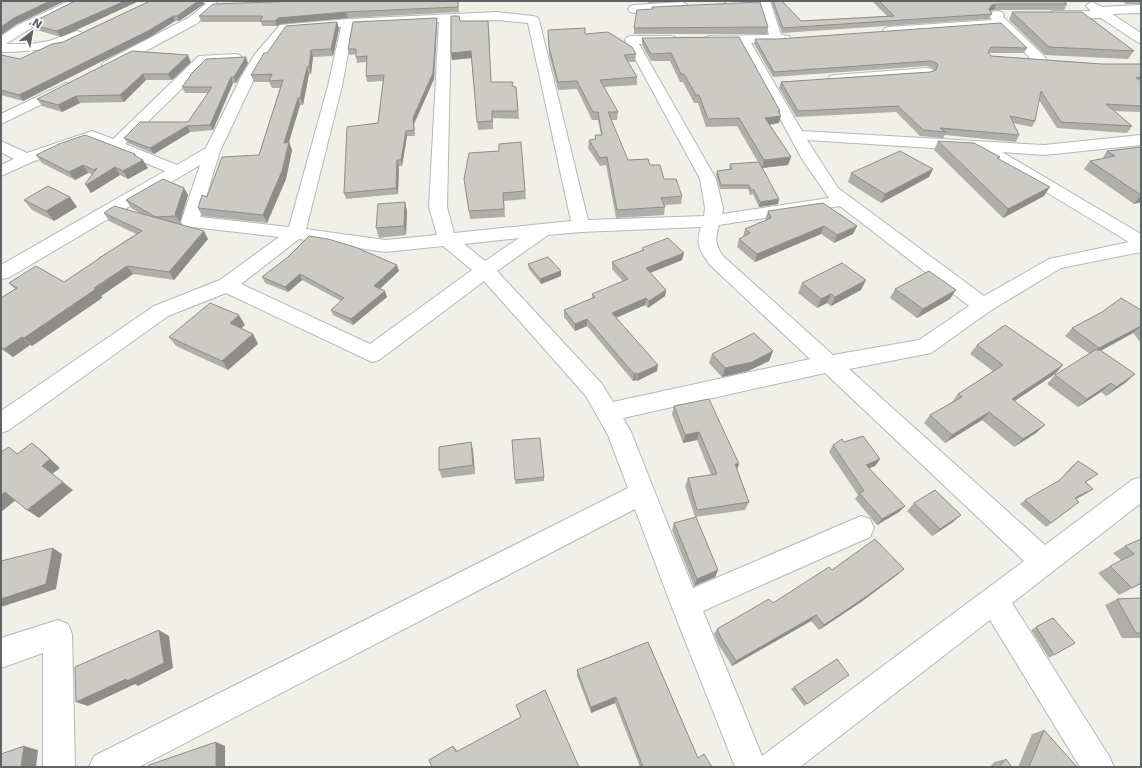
<svg xmlns="http://www.w3.org/2000/svg" width="1142" height="768" viewBox="0 0 1142 768" font-family="'DejaVu Sans',sans-serif">
<style>
.lines{fill:none;stroke-linecap:round;stroke-linejoin:round}
.street-casing{stroke:#b5b7bb;stroke-width:2}
.street{fill:#fff;fill-rule:evenodd}
.wall{fill:#afaea9}
.shaded-wall{fill:#8f8d8a}
.building{fill:#cccac5;stroke:#8f8d8a}
</style>
<rect width="100%" height="100%" fill="#f0efe8"/>
<g class="lines">
<defs>
<path id="street" d="M69,1h15l-2,2 -56,28 -20,13h25l18,-3 28,-10 4,1 2,3 -2,3c-25,11 -52,14 -80,14v-16l17,-11z
M203,1h12l3,4 -22,19 -82,44h-10l-2,-3 2,-3 84,-44 18,-14z
M770,1l11,34 8,1 2,3 -2,3 -4,1h-34l51,88 242,14 97,-10v10l-97,10 -42,-3 139,82v18l-80,16 -71,43 -59,42 -82,16 196,176 87,-65 9,-3v26l-129,100 97,153 5,11h-34l-90,-147 -190,147h-65l-64,-162 -36,-96 -496,258h-50l5,-11 534,-268 -20,-53 -22,-39 -102,-115 -105,79 -7,2 -146,-69 -58,23 -159,114 -8,3v-22l153,-105 66,-26 59,-43 -95,-11 -3,-4 19,-57 -192,113 -7,1v-14l164,-94 -73,-30 -60,21 -31,14v-11l13,-6 -13,-7v-11l26,12 65,-22 21,8 86,-83 36,-2 5,1 2,3 -2,3 -32,2 -83,81 52,21 29,-17 35,-71 14,-23 25,-29 68,-6 149,-7 36,4 4,1 2,3 49,200 116,-4 1,-8 -5,-29 -75,-139 2,-3 4,-1h40l4,1 2,3 -2,3 -4,1h-32l77,135 7,29 -1,6 107,-16 -27,-39 -63,-116 -29,1 -4,-1 -2,-3 2,-3 4,-1 59,-1 -9,-28 -30,1 -4,-2 -2,-2 4,-3zM497,20l31,3 43,198 -117,12 -7,-26 4,-185zM439,22l-10,185 8,28 -52,5 -79,-11 36,-143 11,-60zM341,27l-13,59 -39,141 -89,-10 20,-66 35,-74 11,-18 22,-28zM807,140l171,11 151,91 -80,17 -65,37 -146,-108zM840,206l129,100 -50,34 -86,15 -110,-99c-8,-12 -8,-17 -4,-31zM701,227c-6,17 -1,23 8,37l101,95 -197,43 -11,-18 -105,-113 51,-36 33,-3zM519,238l-34,23 -21,-17zM299,239l86,13 58,-6 29,24 -102,74 -129,-60zM825,373l199,188 -262,195 -59,-145 167,-74 4,-9 -4,-9 -9,-3 -168,72 -62,-156 -8,-14z
M682,2l4,2 2,2 -2,2 -52,5 -4,-1 -2,-3 2,-3 4,-1z
M1092,2l10,5 39,-2v8l-29,1 29,19v10l-4,-1 -36,-24 -47,1 -4,-1 -2,-3 2,-3 4,-1h37l-5,-5 2,-2z
M998,11l4,1 2,3 -1,2 41,39 2,3 -2,3h-10l-35,-35 -110,8 -4,-1 -2,-3 2,-3 4,-1 103,-7 -4,-5 2,-3z
M927,68l5,1 2,3 -2,3 -97,8 -5,-1 -2,-3 2,-3 5,-1z
M66,83l5,1 2,3 -2,3 -70,34v-10z
M58,620l10,4 4,10 3,133h-32v-114l-42,15v-30z"/>
</defs>
<use href="#street" class="street-casing"/>
<use href="#street" class="street"/>
</g>
<path class="wall" d="M75,1h64l-78,36 -28,-8 -4,-5z
M150,1h53l1,3 -25,17h-4l-25,16 -127,64 -22,-6v-40l19,4 43,-17z
M458,1l1,11 -111,6 -68,6 -3,2h-15l-1,-4h-60l-2,-6z
M648,1h69l-69,2z
M771,1h11l19,20 86,-5 -15,-15h191l4,3 -3,6h-74l2,4 -3,5 -207,14z
M1122,1h19v3h-15z
M652,7l116,20 -1,7h-133v-6l18,-19z
M1012,12l122,39 -6,8 -83,-4 -36,-35z
M437,18v6l-3,55 -20,45 1,12h-8l-5,30h-3l-1,28 -52,5 -2,-6 34,-70 5,-42 -16,1 -1,-6v-14l-9,1 -1,-6v-3l-7,1 -1,-6z
M460,21h28l3,61 25,5 3,32 -26,-1v11l-15,1 -7,-72 -19,2 -1,-7z
M337,22l2,7 -6,27 -20,1 -2,17h-2l-6,31h-3l-11,37 3,8 -6,29 -19,44 -65,-7 -4,-8 9,-11 52,-42 21,-67h-8l-3,-6h-15l-3,-7 16,-22z
M548,30l37,4 51,20 -1,8h-7l9,15v8l-33,2 14,25 -1,8h-6l17,40 22,5 32,31 -1,8 -16,1v2l-1,8 -48,3 -10,-53 -6,1 -12,-18 1,-8 6,-1v-4h6l-3,-15h-6l-15,-31 -19,1 -9,-36z
M642,38l138,73 -1,12 -9,2 21,32 -3,8 -26,3 17,31 -1,5 -19,3 -6,-13 -3,1 -2,-6h-28l-4,-14 1,-4 12,-2 1,-5 28,-2 -21,-36 -31,1 -8,-24h-4l-11,-21h-3l-10,-21h-19l-9,-16z
M755,39l272,9 -3,5h-36l3,3 110,8h40v48l-27,-1 18,15 -5,7 -70,-5 -18,-28 -4,21 -3,6 -19,-4 6,12 -3,7 -71,-7 -2,3 -23,-2 -24,-24 -100,5 -17,-29 2,-6 149,-10 5,-2 -3,-2 -5,-2 -154,11 -19,-33z
M191,62l-19,18h-26l-22,22 -44,1 -18,9 -20,-6 -5,-7z
M248,63l-12,20h-3l-20,47 -23,2 -36,22 -26,-11 -4,-5 64,-16 20,-29h-23l-3,-6 8,-11v-1z
M938,141l106,55 -41,22 -69,-68z
M521,142l5,57 -22,2 1,16 -35,2 -6,-40 35,-28z
M1141,147v55l-7,2 -50,-35 6,-8 12,-2 5,-8z
M36,155l101,2 11,11 -20,11 -8,-4 -29,18 -6,-9 7,-10 -4,-1 -13,7 -33,-17z
M933,169l-4,8 -48,26 -33,-21 3,-9z
M188,195l-8,27 1,2 27,15 -34,41 -41,-6 -32,22 1,2 -70,48 -2,-1 -17,12 -12,-8v-51l14,-9 -6,-6 55,-1 36,-23 -1,-1 37,-24 -27,-13 -5,-8h36l-9,-5 -5,-8z
M24,200l53,7 -23,14 -22,-11z
M407,211l-1,24 -27,3 -3,-10z
M768,211l89,15 -4,8 -19,9 -13,-9 -66,28 -18,-15 2,-8 4,-2 2,-8 21,-9 -1,-1z
M642,248l42,5 -2,7 -32,13 16,17 -1,6 -17,12 -3,-3 -29,13 41,53 -20,10 -1,-1 -3,1 -46,-55 -12,5 -11,-14v-7l28,-12v-4l31,-13 -11,-12v-7l30,-12z
M288,257l111,14 -19,18 7,8 -34,28 -20,-10 -2,-5 10,-9 -39,-21 -14,12 -23,-9 -3,-6z
M528,264l33,7v5l-20,8 -12,-15z
M802,283l59,7 -30,16 -4,-3 -10,5 -19,-15z
M895,289l55,10 -33,19 -27,-20z
M1141,310v33l-8,-10 -32,18 34,23 -10,9 -19,13 -5,-4 -23,15 -31,-23 8,-9 35,-21 -25,-18 7,-8z
M245,325l-4,3 12,6 5,10 -30,26 -52,-24 -7,-9z
M977,345l86,20 -8,9 -40,27 21,32 -22,14 -32,-27 -37,23 -21,-20 6,-8 22,-13 6,-8 35,-23 -23,-17z
M773,351l-4,10 -21,10 -26,6 -13,-14 3,-9z
M674,406l65,58 -2,5 12,33 -4,8 -50,7 -10,-31 3,-8 23,-3 -14,-35 -14,3 -11,-29z
M471,442l2,9 2,23 -33,4 -3,-8z
M844,442l36,17 -5,7 -6,2 30,44 -22,13 -22,-26 3,-4 -29,-43 4,-7z
M1078,461l14,17 -6,4 7,7 -6,4 -11,6 3,3 -33,25 -26,-23 5,-4 33,-18 15,-17z
M544,477v4l-29,3v-4z
M914,503l39,19 -21,14 -25,-25z
M674,523l44,47 -3,7 -21,9 -22,-56z
M1141,539v45l-22,11 -21,-22 23,-13 -8,-7 12,-7z
M832,570l65,5 -36,27 -42,28 -8,-9 -79,45 -14,-22 -4,-10 3,-5 56,-26z
M1141,598v40h-19l-17,-33 12,-6z
M1053,618l1,37 -5,3 -18,-28z
M648,642l50,116 14,9h-72l-25,-64 -24,10 -14,-37v-6z
M849,675l-45,31 -13,-17 3,-2z
M1044,730l33,37h-59l14,-33z
M1006,759l6,8h-22l4,-5z"/>
<path class="shaded-wall" d="M50,1h15l-48,23 -16,11v-8l13,-9z
M125,1h14l-78,36 -4,-6z
M198,1h5l1,3 -25,17 -2,-5z
M996,4l-2,6 -4,1 -1,-2 3,-4z
M346,12l2,6 -68,6 -3,2 -2,-5 3,-3z
M173,16l2,5 -25,16 -127,64 -4,-6z
M437,18v6l-3,55 -20,45 1,12 -2,-18z
M488,21l1,7 2,61v-7z
M337,22l2,7 -6,27 -2,-7z
M311,50l2,7 -2,17 -2,-7z
M471,51l1,7 -20,2 -1,-7z
M188,55l3,7 -19,18 -4,-6z
M246,57l2,6 -12,20 -2,-6z
M307,67l2,7 -6,31 -3,-7z
M143,74l3,6 -22,22 -4,-7z
M231,77l2,6 -20,47 -3,-5z
M76,96l4,7 -18,9 -4,-7z
M298,98l2,7 -11,37 3,8 -6,29 -19,44 -4,-8 21,-72z
M781,116l-2,7 -16,2 2,-7z
M187,126l3,6 -36,22 -4,-6z
M406,131l1,5 -5,30 -1,-6z
M135,154l5,8 3,-2 5,8 -20,11 -5,-8 11,-16z
M791,157l-3,8 -26,3 2,-8z
M397,160l2,6 -1,28 -2,-6z
M83,165l5,8 -13,7 -6,-8z
M115,167l5,8 -29,18 -5,-8 13,-8 -5,-7 3,-2z
M933,169l-4,8 -48,26 4,-9z
M1050,187l-6,9 -41,22 5,-9z
M184,188l4,7 -8,27 1,2 -6,-10z
M1141,195v7l-7,2z
M70,197l7,10 -23,14 -8,-10z
M779,199l-1,5 -19,3 1,-5z
M405,202l2,9 -1,24 -2,-9z
M824,226l-3,8 -66,28 2,-8z
M857,226l-4,8 -19,9 3,-8z
M204,231l4,8 -34,41 -5,-8z
M684,253l-2,7 -37,15 1,-7z
M397,265l2,6 -23,21 -2,-6z
M127,266l6,8 -32,22 1,2 -70,48 -8,-8z
M561,271v5l-20,8 -1,-5z
M300,274l2,6 -14,12 -3,-5z
M866,280l-5,10 -30,16 4,-9z
M666,290l-1,6 -17,12 1,-7z
M956,290l-6,9 -33,19 6,-9z
M385,291l2,6 -34,28 -2,-6z
M831,294l-4,9 -10,5 4,-9z
M646,298l-1,7 -34,15 1,-7z
M239,315l6,10 -9,8 -6,-10z
M587,319v7l-12,5v-7z
M1141,326l-8,7 -41,22 7,-7z
M253,334l5,10 -30,26 -6,-9z
M22,337l8,8 -17,12 -9,-8z
M773,351l-4,10 -21,10 -26,6 3,-9z
M658,365l-1,6 -20,10 1,-7z
M1063,365l-8,9 -50,33 7,-8z
M636,373v7l-3,1 1,-7z
M1135,374l-10,9 -19,13 10,-9z
M1111,383l-10,9 -23,15 9,-8z
M989,412l-7,8 -37,23 7,-8z
M1045,425l-9,8 -22,14 9,-8z
M699,432l-2,8 -14,3 2,-8z
M471,442l2,9 2,23 -2,-9z
M32,443l10,8 18,17 -8,6 -10,-8z
M880,459l-5,7 -14,5 5,-6z
M735,464h4l-3,7z
M63,482l10,8 -34,28 -12,-8z
M1093,489l-6,4 -17,9 5,-4z
M5,492l11,8 -15,12v-17z
M905,506l-6,6 -22,13 5,-6z
M961,515l-8,7 -21,14 8,-7z
M53,548l9,6 -6,35 -55,18v-8z
M904,569l-7,6 -36,27 -42,28 5,-5z
M718,570l-3,7 -21,9 3,-7z
M816,615l-5,6 -79,45 4,-5z
M159,630l10,6 4,32 -35,18 -3,-2 -47,22 -12,-4z
M616,697l-1,6 -24,10v-6z
M216,742l9,4v21h-9z
M24,746l14,4 -2,17h-15z
M453,746l4,5 3,6 -4,-5z"/>
<path class="building" d="M1,1h49l-36,17 -13,9z
M75,1h50l-68,30 -28,-7z
M150,1h48l-21,15h-4l-25,15 -129,64 -18,-5v-35l19,4 32,-15 11,-2z
M301,1h157v6l-112,5 -68,6 -3,3h-15l3,-5h-64l14,-12z
M773,1h9l19,20 93,-5 -15,-15h184l4,3h-71l-4,1 -3,4 3,5 -209,14z
M760,2l8,25 -134,1 3,-18 16,-1 -1,-2z
M1012,12h70l52,39 -85,-4z
M451,16h8l1,5h28l3,61h22l-1,4 4,1 2,24h-26v10l-15,1 -6,-71 -20,2z
M437,18l-4,55 -20,45 1,12 -8,1 -5,29h-4l-1,28 -52,5 3,-66 31,-4 6,-48 -18,1 1,-20 -11,1v-8h-8l5,-27z
M337,22l-6,27 -20,1 -2,17h-2l-7,31h-2l-14,45 5,-1 -7,29 -19,44 -65,-7 4,-13 5,2 15,-40 37,-2 24,-75 -14,1 3,-7 -21,1 13,-22h3l19,-27z
M1001,23l26,25 -36,-1 -3,5 3,4 110,8h40v13l-5,1 5,3v25l-35,-2 26,22 -71,-4 -20,-31 -6,30 -25,-5 9,19 -79,-7 6,4 -23,-2 -25,-24 -100,5 -17,-29 149,-10 6,-2 2,-5 -3,-3 -6,-1 -155,11 -19,-33h23z
M585,28v6l23,-2 24,15 4,7 -12,1 13,22 -37,3 18,32h-10l20,48 20,-1 2,6h10l4,14h12l6,17 -21,2 4,9 -48,3 -10,-53 -7,1 -11,-18 7,-1 -1,-4h7l-4,-23h-5l-16,-31 -19,1 -9,-35 -1,-17z
M739,37l41,74h-2l3,5 -16,2 26,39 -27,3 -25,-42 -31,1 -9,-24h-3l-12,-21h-3l-10,-21 -20,1 -9,-16z
M132,51l56,4 -20,19h-25l-23,21 -44,1 -18,9 -21,-6z
M246,57l-12,20h-3l-21,48 -23,1 -37,22 -26,-10 16,-16h48l24,-35h-30l9,-12h-1l16,-16z
M85,135l50,19 -1,1 9,5 -20,11 -8,-4 -29,18 -1,-1 12,-16 -3,2 -11,-5 -14,7 -33,-17 23,-11z
M938,141l36,2 26,14 -3,1 53,29 -42,22z
M521,142l4,49 -22,2 1,16 -35,2 -5,-32 5,-26 30,-2v-7z
M1141,147v48l-51,-34 25,-5 -8,-5z
M900,151l33,18 -48,25 -34,-21z
M759,162l20,37 -19,3 -6,-12h-3l-2,-5h-28l-4,-14 15,-2 -2,-5z
M163,179l21,9 -9,26 1,2 -20,1 -30,-17z
M48,186l22,11 -24,14 -22,-11z
M405,202l-1,24 -28,2 2,-24z
M823,203l34,23 -20,9 -13,-9 -67,28 -18,-15 11,-6 -5,-4 26,-11 -3,-7z
M114,206l90,25 -35,41 -42,-6 -33,22 2,1 -72,49 -2,-1 -18,12 -3,-2v-49l16,-10 -8,-5 27,-17 28,16 36,-24h-1l43,-27 -38,-18z
M309,236l19,3 27,8 42,18 -23,21 11,5 -34,28 -20,-9 13,-12 -44,-24 -15,13 -23,-10 26,-20z
M668,238l16,15 -38,15 20,22 -17,11 -3,-3 -34,15 46,52 -20,9 -2,-1 -2,1 -47,-55 -12,5 -11,-14 31,-13 -3,-3 36,-15 -16,-17 32,-12 -2,-2z
M548,257l13,14 -21,8 -12,-15z
M842,263l24,17 -31,17 -4,-3 -10,5 -19,-16z
M929,271l27,19 -33,19 -28,-20z
M1121,298l20,12v16l-42,22 -27,-20 30,-16z
M210,303l29,12 -9,8 23,11 -31,27 -53,-24z
M1005,325l58,40 -51,34 33,26 -22,14 -34,-27 -37,23 -22,-20 32,-18 -4,-3 45,-29 -26,-20z
M754,333l19,18 -21,11 -27,6 -13,-14z
M1095,350h5l35,24 -19,13 -5,-4 -24,16 -32,-24z
M709,399l30,65h-4l14,38 -52,8 -9,-32 29,-4 -18,-42 -14,3 -11,-29z
M863,436l17,23 -14,6 39,41 -23,13 -23,-26 5,-2 -31,-46 9,-6 2,3z
M540,438l4,39 -29,3 -3,-40z
M471,442l2,23 -34,5v-23z
M32,443l18,16 -8,7 21,16 -36,28 -22,-18 -4,3v-43l8,-5 8,7z
M1078,461l20,13 -13,8 8,7 -18,9 4,4 -28,21 -26,-23 35,-20z
M935,490l26,25 -21,14 -26,-26z
M696,517l22,53 -21,9 -23,-56z
M875,539l29,30 -37,27 -43,29 -8,-10 -80,46 -15,-23 -4,-9 52,-30 4,4 56,-36 3,3z
M1141,539v44l-9,5 -22,-22 24,-12 -9,-8z
M53,548l-7,36 -45,15v-38z
M1141,598v35h-5l-19,-34z
M1053,618l22,25 -21,12 -18,-28z
M159,630l5,33 -37,18 -1,-2 -50,23 -1,-35z
M648,642l50,116 6,-4 8,13h-69l-27,-70 -25,10 -14,-37z
M837,659l12,16 -42,29 -13,-17z
M545,690l34,77h-147l-3,-7 24,-14 3,6 65,-35 -5,-12z
M1044,730l33,37h-48z
M216,742v25h-67v-2z
M24,746l-3,21h-20v-13z
M1006,759l6,8h-13z"/>
<rect width="1142" height="768" fill="none" stroke="#5f6267" stroke-width="4"/>
<g transform="translate(32 32) rotate(31)" stroke="#ffffff" stroke-width="3" paint-order="stroke">
<path d="M0-3L7 15L0 10L-7 15Z" fill="#5f6267"/>
<text y="-6" font-size="11" font-weight="bold" text-anchor="middle" fill="#5f6267">N</text>
</g>
</svg>
